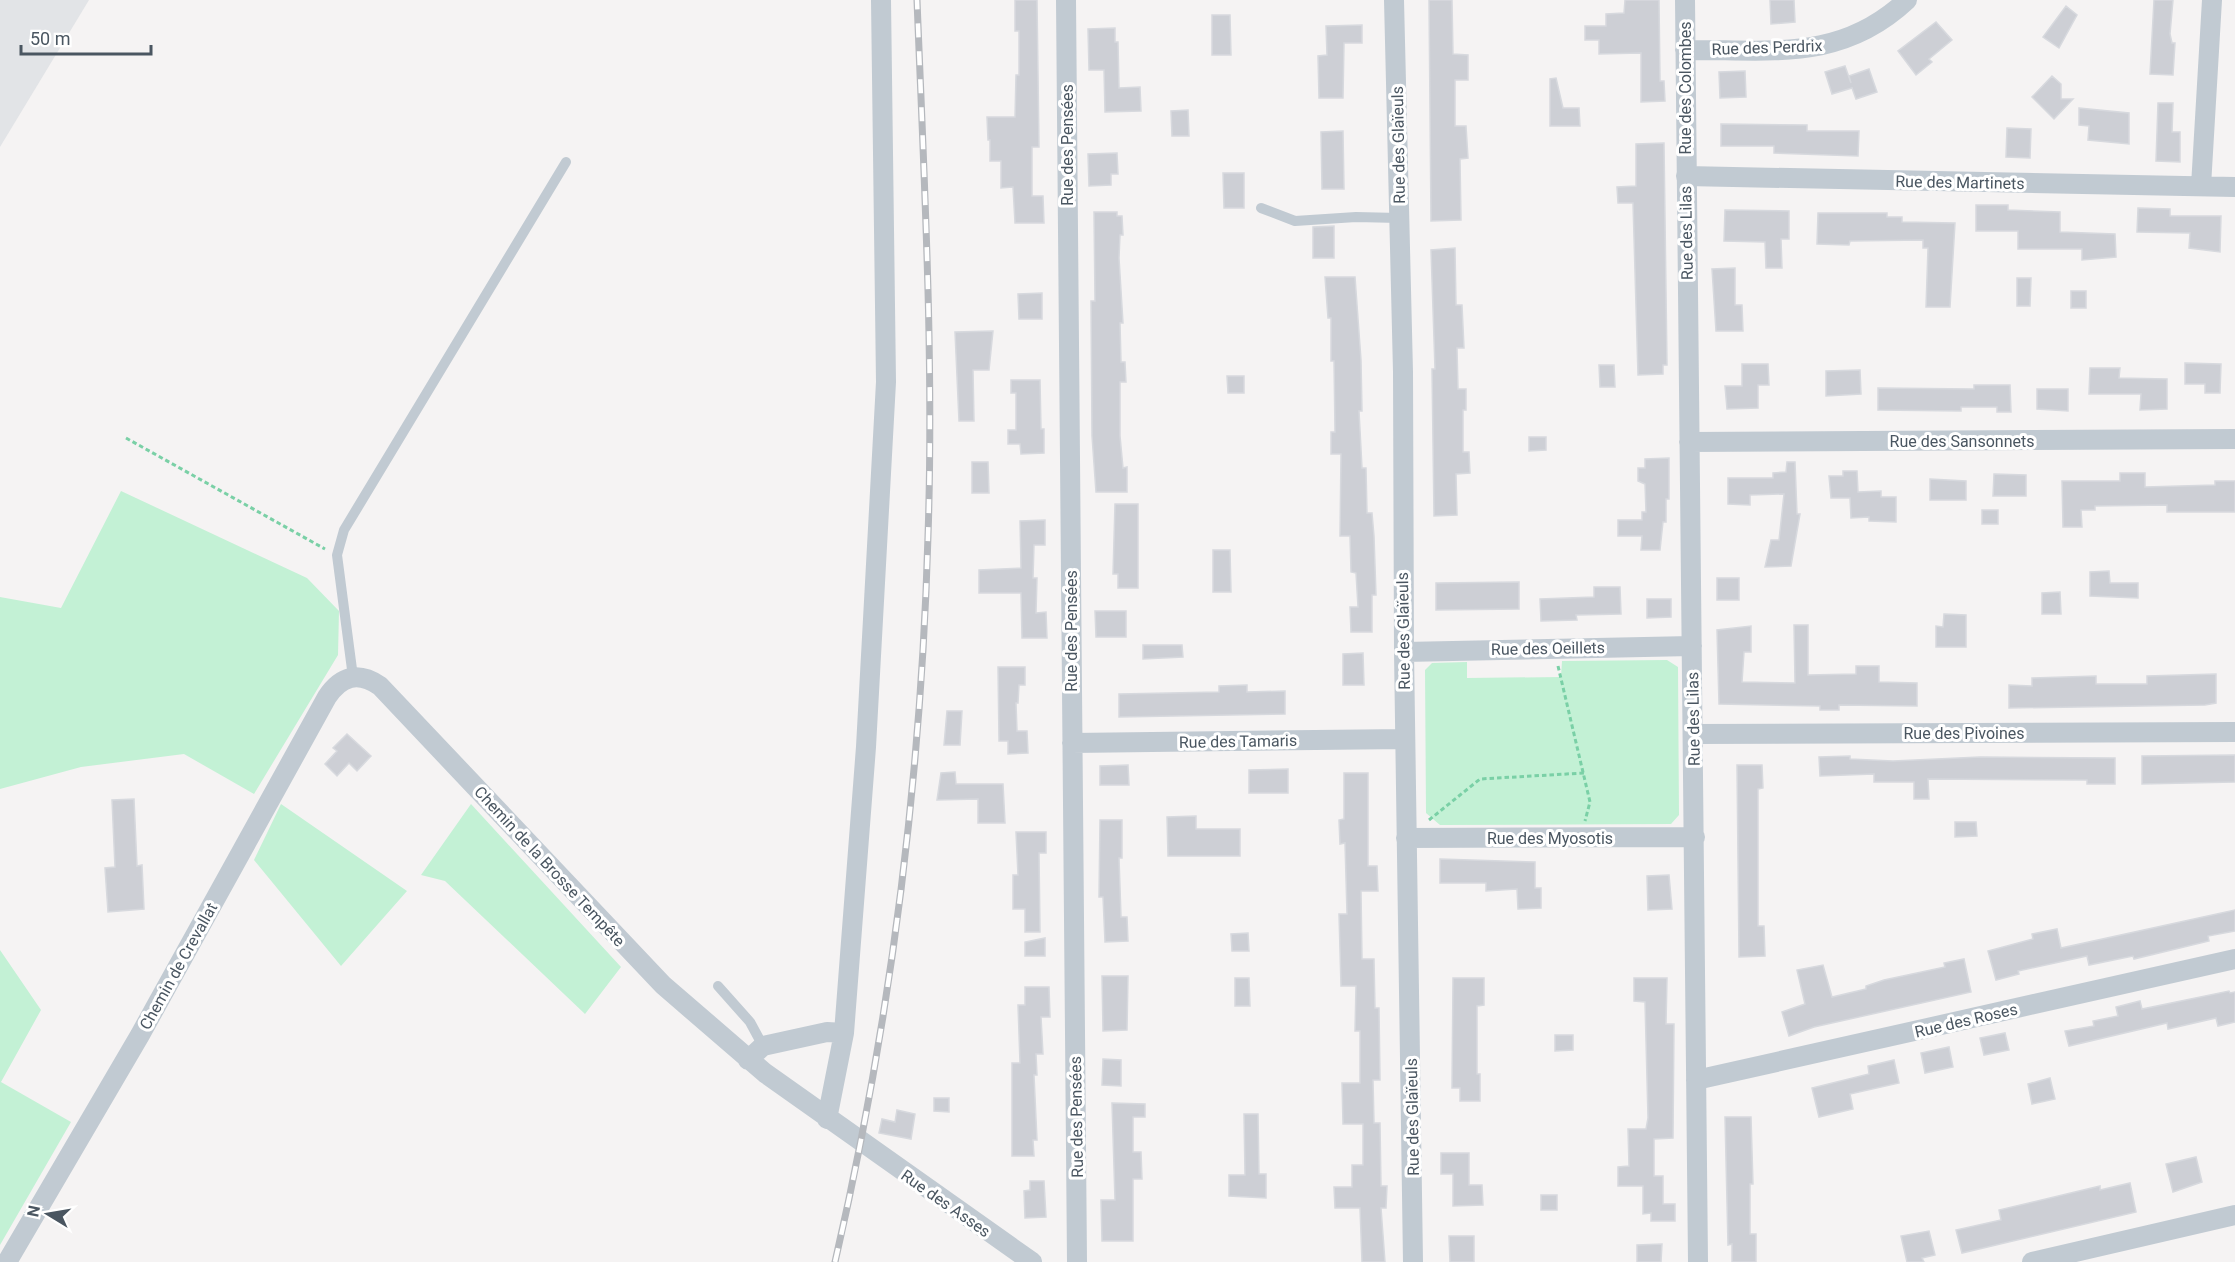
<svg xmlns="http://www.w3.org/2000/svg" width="2235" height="1262" viewBox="0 0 2235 1262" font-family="Roboto,sans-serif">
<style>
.airport{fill:#e2e4e7}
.green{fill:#c3f1d5}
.building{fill:#cdcfd5;stroke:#d7d9de;stroke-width:1.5}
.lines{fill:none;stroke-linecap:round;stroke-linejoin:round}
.path{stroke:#7ad0a6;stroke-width:3;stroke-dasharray:4.5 3;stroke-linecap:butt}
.service{stroke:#c1cad2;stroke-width:10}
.minor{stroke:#c1cad2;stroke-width:20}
.rail-casing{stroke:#b5b8bd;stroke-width:7}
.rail{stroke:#fff;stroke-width:4.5;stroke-dasharray:14;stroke-linecap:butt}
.labels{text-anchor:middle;stroke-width:6;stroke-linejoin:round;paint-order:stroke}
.street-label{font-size:16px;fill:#4a5661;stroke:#fff}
</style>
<rect width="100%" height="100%" fill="#f5f3f3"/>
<path class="airport" d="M0,0h89l-89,147z"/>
<path class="green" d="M121,491l186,87 32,33 -1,44 -84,139 -70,-40 -103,13 -81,22v-192l61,11z
M1667,660l11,7 1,148 -8,9 -231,1 -14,-12 -1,-143 7,-7 35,-1v16l94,-1 1,-16z
M281,804l126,87 -66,75 -87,-106z
M471,804l150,163 -36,47 -140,-133 -24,-6z
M0,950l41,60 -40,72 70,40 -71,123z"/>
<path class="building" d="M1015,0h22l2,147h-7v49h11l1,27h-29l-2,-36 -12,1v-27h-11v-21h-2l-1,-23h28l1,-42h3v-44h-4z
M1429,0h23l1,54 15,1v25h-13v46h11l2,32 -8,1 1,61 -30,1z
M1625,0h34l1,81h4l1,20 -24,1v-49l-42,1v-14h-14v-14h21v-12l18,-1z
M1770,0h24l1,22 -24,2z
M2154,0h19l-3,34 2,9h3l-2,32 -23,-1z
M2066,6l11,9 -18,33 -16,-11z
M1212,15h18l1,40h-19z
M1936,22l16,18 -23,19 3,3 -16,13 -18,-24z
M1362,25v18h-18l-1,55h-24l-1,-42 9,-1 -1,-29z
M1115,28v14h3l1,46 21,-1 1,24 -36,1 -1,-42h-15l-1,-41z
M1845,66l6,17 -2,-7 20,-7 8,23 -21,7 -4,-11 -20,6 -7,-22z
M1745,71l1,26 -26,1 -1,-26z
M2052,76l9,8v15h12l-19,20 -22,-22z
M1556,78l7,30h16l1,18h-30v-47z
M2158,103h15l-1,29h8v30l-24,-1z
M2079,108l50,5v31l-41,-4 1,-14 -10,-1z
M1188,110l1,26h-17l-1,-25z
M1721,124l86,1v6h52l-1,25 -84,-3v-7h-53z
M2007,128l24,1 -1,29 -24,-1z
M1343,131l1,58h-22l-1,-57z
M1664,143l3,222h-4v9l-25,1 -5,-172h-15l-1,-16 19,-1v-42z
M1117,153l1,21h-7v11l-22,1 -1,-32z
M1223,173h21v35h-20z
M1976,205h32v5l52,2v20l55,2 1,23 -34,3v-11h-64v-18h-42z
M2138,208l32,1v7h51l-1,36 -31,-4 1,-15 -53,-1z
M1725,210l64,1v28h-8l1,29h-16l-1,-26 -41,-1z
M1094,212h23v4h5l1,19h-3l-1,23 4,65h-3l1,39h4l1,20h-6v54l3,32 4,-1v25h-31l-4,-56 -1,-135h4z
M1818,213h69v4h15v5l53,1 -5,84h-24l2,-59h-5v-8l-73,1 -1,4 -32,-1z
M1334,226v32h-21v-31z
M1455,248l1,57h6l2,43h-7l1,41h8v21h-3v42h6l1,21 -14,1 1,41 -23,1 -2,-147h3l-4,-119z
M1735,268v37h7l1,26h-27l-4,-62z
M1325,277h30l6,83 1,51h-3l3,57h4l1,45h5l2,23 2,59h-4v37h-21l-1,-25h8l-2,-34 -5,-1 -1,-36h-10l1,-82h-10v-22h4l-1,-71h-3v-43h-3z
M2017,278h14l-1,28h-13z
M2071,291h15v17h-15z
M1042,293v26h-23l-1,-25z
M993,331l-4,39h-16l1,51h-15l-4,-89z
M2185,363l36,1 -1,29h-15v-9h-20z
M1742,364h26l1,21h-11v23l-31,1 -2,-23h17z
M1599,365h15l1,22h-15z
M2090,368h30l-1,10 48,1v30l-27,1 1,-16h-52z
M1860,370l1,24 -35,2v-25z
M1227,376h17v17h-16z
M1011,380h29l1,49h3v24l-23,1 -1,-10h-12v-14h8v-37h-5z
M1974,385h36l1,27h-14v-5h-36v4l-83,-1v-22l96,1z
M2037,389h31v22l-31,-2z
M1529,437h17v13l-17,1z
M1669,458v41h-3v23h-3l-3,28h-19l1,-14h-24v-16h24v-8h4l-1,-28 -7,-3v-13h7v-9z
M972,462h16l1,31h-17z
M1787,462h8l2,52h3l-9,52 -26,1 6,-27h8l5,-46 -34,1v10l-22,-1v-26h45v-5l13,-1z
M1843,471h14l1,21 23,-1v6h15v25l-27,-1v-4l-18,1 -1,-20h-19l-2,-22h14z
M2120,473h25v14l70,-2v-4h20v31h-68v-7l-72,1v4h-14l1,17h-19l-1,-46h58z
M1994,474l32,1v21h-33z
M1930,479l36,2v19h-36z
M1115,504h23v84h-20v-14h-5z
M1982,510h16v14h-16z
M1045,520v25h-11l-1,33h4l-1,35 10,-1 1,26h-25l-1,-45h-42v-23l42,-2 -1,-47z
M1213,550h17l1,42h-18z
M2109,571l1,12h28v15l-48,-2v-24z
M1717,578h22v22h-22z
M1519,582v27l-83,1v-27z
M1594,587h26l1,27 -45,1 1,5 -36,1 -1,-22 54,-2z
M2060,592l1,22h-19v-21z
M1647,599h24v18l-24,1z
M1095,611h31v26h-30z
M1944,614l22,1v32h-30v-21l7,1z
M1794,625h14v50l48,-1v-8h23v16l38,1v23l-78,-1v5h-19v-4l-101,-2 -2,-74 34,-4v26h-7l-2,30 53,1z
M1143,645h39l1,12 -40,2z
M1363,653l1,32h-21v-31z
M998,667h27v18h-6l-1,18h-2l1,28h10l1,22 -20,1v-13h-9z
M2216,674v29l-11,2 -196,3v-23l23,1v-8l64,-2v8h51v-8z
M1247,685v7l38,-1v23l-166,3v-23l100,-2v-6z
M947,711h15l-2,34h-16z
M347,734l24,22 -14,15 -8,-8 -12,13 -12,-12 12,-13 -4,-3z
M2235,755v27l-93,2v-28z
M1850,756v3l43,2 87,-4 135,1v26h-28v-4l-159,-1 1,20h-15v-17h-40v-8l-54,2 -1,-19z
M1128,765l1,20h-29v-19z
M1737,765h25l1,23 -5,1v137h6l1,30 -26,1z
M1288,769v24h-39v-23z
M955,772l1,12h47l2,39h-27v-24l-41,1 4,-27z
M1344,773h24v93h9l1,25h-17l1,68h12l1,49h4l1,72h-7l1,43h6l1,63h6l-1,22h-5l4,54h-23l-2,-54h-25l-1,-21h18v-22h11v-41h-20l-1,-41h18v-52h-5l1,-45h-15l-2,-72h8l-2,-71 -5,1 -1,-24 5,-1z
M134,799l3,67 5,-1 2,44 -36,3 -3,-44 10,-1 -3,-67z
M1196,816v13h44v27h-72l-1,-39z
M1100,820h22v38h-3l2,59h6l1,24 -23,1 -2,-45h-4z
M1955,822h21l1,14 -22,1z
M1016,832h30v21h-7l1,79h-15v-23h-12v-34h5z
M1440,859l95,3v26h6v20l-23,1 -1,-20 -31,2v-8h-46z
M1669,875l3,34 -24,1 -1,-34z
M2235,910v21l-27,5 1,5 -75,18 -1,-3 -44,9 -2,-9 -69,15 1,3 -23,6 -8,-29 45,-12 -1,-5 25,-5 4,19z
M1248,933l1,18h-17l-1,-17z
M1045,938v18h-20v-14z
M1964,959l7,33 -157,35 -25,9 -7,-24 23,-8 -8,-34 26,-5 9,32 34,-8v-3l18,-6 61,-13 -1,-4z
M1102,976h26l-1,54 -24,1z
M1235,978h14l1,28h-15z
M1453,978h31v27l-7,1v68h3v27h-20v-13h-8z
M1634,978h33l-1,46h8l-1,114 -19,1v37h9v28h12v17h-24v-8l-8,1v-28h-25v-19l11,-1 -1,-37h18l2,-11 -3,-116 -11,-1z
M1025,987h24l1,30h-9l2,37h-7l1,21h-3l3,65h-4l1,16h-22v-93h8l-2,-58h7z
M2229,991l1,2 5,-1v30l-17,4 -2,-8 -48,11 -1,-6 -98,23 -4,-15 29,-5 -1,-5 25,-5 -2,-9 24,-6 2,8z
M2005,1033l4,17 -25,5 -4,-17z
M1555,1035h18v15l-18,1z
M1949,1047l4,20 -28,6 -4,-20z
M1103,1059l18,1v26l-19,-1z
M1894,1060l5,23 -49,11 3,15 -34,8 -7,-29 57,-14 -1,-8z
M2050,1078l5,21 -23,5 -4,-20z
M934,1098h15v14l-15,-1z
M1112,1103l33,1v13h-12v35h8l1,27h-9v62h-31l-1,-41h14z
M897,1110l18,4 -4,25 -32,-6 3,-14 13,3z
M1244,1114h14l1,60h7v24l-37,-2v-21h16z
M1725,1117h26l2,67h-3v50h6v28h-24v-18l-4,1z
M1441,1153h28v32h13l1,20 -30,1v-32h-12z
M2196,1157l6,25 -29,10 -7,-28z
M1030,1181h14l2,36 -21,1 -1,-27 6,-1z
M2130,1183l6,29 -174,41 -6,-23 45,-10 -2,-10 101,-24v4z
M1541,1195h16v15h-16z
M1929,1231l6,24 -13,3 2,4h-17l-6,-26z
M1449,1236h25v26h-24z
M1662,1244l-1,18h-24v-17z"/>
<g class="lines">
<path class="path" d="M126,438l199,111
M1558,666l32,136 -5,19
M1429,820l51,-41 104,-6"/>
<path class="service" d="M1261,208l34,13 61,-4 43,1
M353,677l-16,-122 7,-25 222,-368
M718,986l32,36 13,24"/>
<path class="minor" d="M1066,0l11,1262
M1394,0l9,372 1,280 9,610
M1685,0l13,1262
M1685,50c84,-1 155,13 222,-50
M1686,176l549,11
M2201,186l11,-186
M1689,442l546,-3
M1404,652l288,-6
M1694,734l541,-2
M1072,743l333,-4
M1406,838l289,-1
M748,1060l15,-14 64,-14 17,1
M1696,1080l539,-121
M827,1119l17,-86 22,-286 20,-365 -5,-382
M7,1262l133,-227 187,-338c14,-21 31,-26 53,-11l283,299 102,88 267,189
M2032,1262l203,-47"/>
<defs>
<path id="rail" d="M835,1262c55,-238 86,-482 93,-726 6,-179 -4,-358 -11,-536"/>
</defs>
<use href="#rail" class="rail-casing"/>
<use href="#rail" class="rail"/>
</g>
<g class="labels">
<g class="street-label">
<text transform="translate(1767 47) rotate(-2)" y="6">Rue des Perdrix</text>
<text transform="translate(1685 88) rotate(-90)" y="6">Rue des Colombes</text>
<text transform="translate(1067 145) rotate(-90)" y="6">Rue des Pensées</text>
<text transform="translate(1398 145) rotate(-91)" y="6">Rue des Glaïeuls</text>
<text transform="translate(1960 182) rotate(1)" y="6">Rue des Martinets</text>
<text transform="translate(1686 233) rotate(-91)" y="6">Rue des Lilas</text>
<text x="1962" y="447">Rue des Sansonnets</text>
<text transform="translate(1071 631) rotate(-90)" y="6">Rue des Pensées</text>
<text transform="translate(1403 631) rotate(-91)" y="6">Rue des Glaïeuls</text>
<text transform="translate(1548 648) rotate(-1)" y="6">Rue des Oeillets</text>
<text transform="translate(1693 719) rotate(-91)" y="6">Rue des Lilas</text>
<text x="1964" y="739">Rue des Pivoines</text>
<text transform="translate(1238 741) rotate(-1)" y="6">Rue des Tamaris</text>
<text x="1550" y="844">Rue des Myosotis</text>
<text transform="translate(550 866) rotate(47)" y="6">Chemin de la Brosse Tempête</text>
<text transform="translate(178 966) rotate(-61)" y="6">Chemin de Crevallat</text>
<text transform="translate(1966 1020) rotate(-13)" y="6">Rue des Roses</text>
<text transform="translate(1076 1117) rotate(-91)" y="6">Rue des Pensées</text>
<text transform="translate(1412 1117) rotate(-91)" y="6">Rue des Glaïeuls</text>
<text transform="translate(946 1203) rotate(35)" y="6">Rue des Asses</text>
</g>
</g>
<g transform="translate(48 1214) rotate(281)" stroke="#ffffff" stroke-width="4.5" paint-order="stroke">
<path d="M0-4.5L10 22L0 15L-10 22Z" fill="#4a5661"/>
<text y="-9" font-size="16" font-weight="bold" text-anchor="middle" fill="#4a5661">N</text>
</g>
<path d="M21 45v9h130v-9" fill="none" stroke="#4a5661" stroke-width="3"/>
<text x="30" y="45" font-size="18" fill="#4a5661" stroke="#ffffff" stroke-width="4.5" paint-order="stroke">50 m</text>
</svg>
